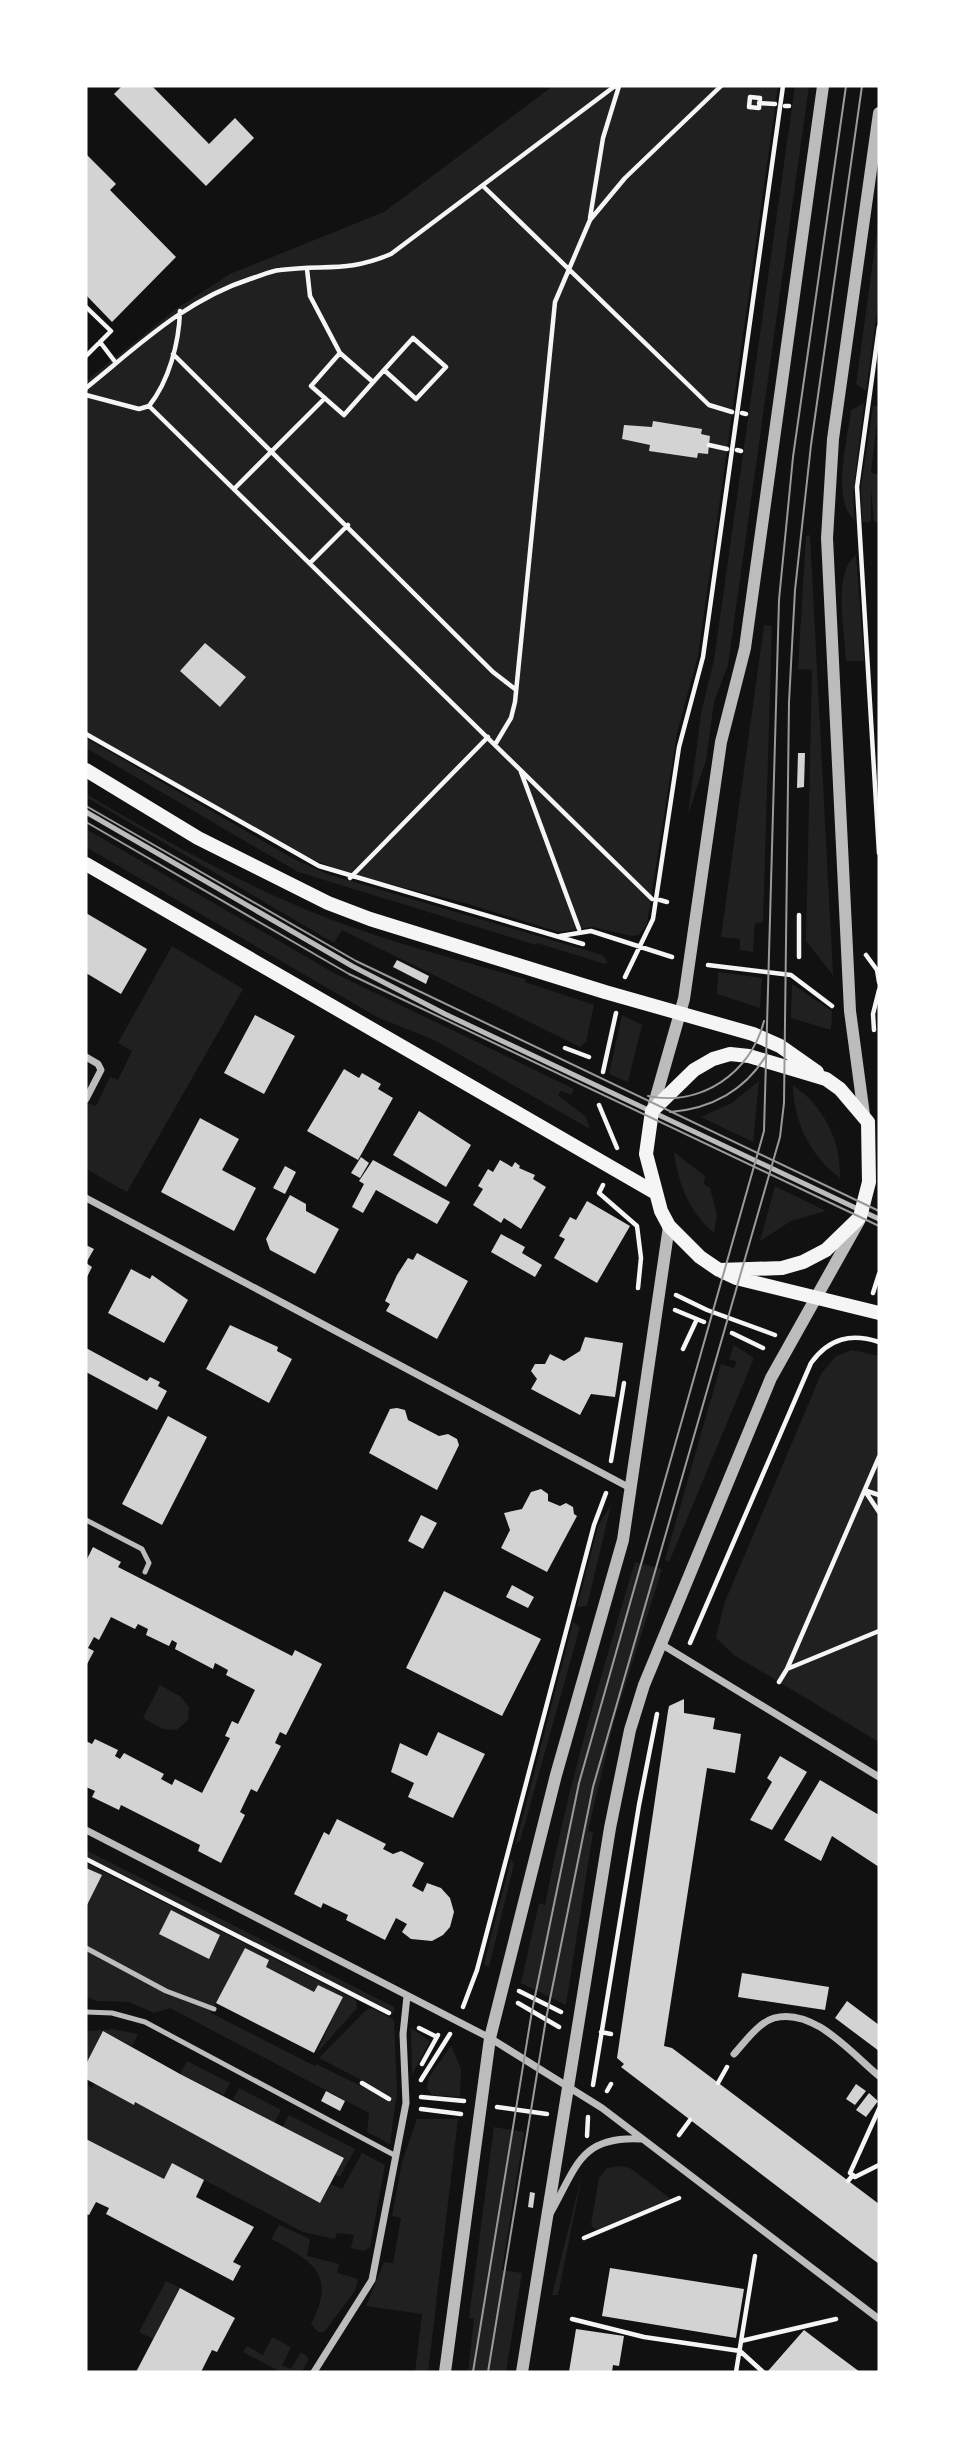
<svg xmlns="http://www.w3.org/2000/svg" width="965" height="2458" viewBox="0 0 965 2458" font-family="Figtree,sans-serif">
<style>
.green{fill:#202020}
.building{fill:#d3d3d3}
.lines{fill:none;stroke-linecap:round;stroke-linejoin:round}
.path{stroke:#f5f5f5;stroke-width:4.5}
.service{stroke:#bcbcbc;stroke-width:5}
.minor{stroke:#bcbcbc;stroke-width:7}
.tertiary{stroke:#bcbcbc;stroke-width:12}
.secondary{stroke:#f5f5f5;stroke-width:14}
.tram{stroke:#9a9a9a;stroke-width:2}
</style>
<rect width="100%" height="100%" fill="#111"/>
<path class="green" d="M553,86h225l-80,570 -21,77 -30,191 -8,11 -7,1 -40,-9 -33,5 -94,-29 -119,-30 -51,-21 -209,-121v-350l90,-72 54,-35 154,-62z
M795,86h14l-81,579 -14,37 -8,58 -18,55 13,-102 13,-53z
M879,217v80l-13,94 -10,-7z
M862,404h2l-11,90 1,25c-23,-18 -6,-82 -3,-109z
M873,406h6l-8,67 8,1v48h-5l-3,-34v34h-9l-1,-34z
M810,535l23,440 -27,-34 6,-271 -14,-1 8,-133z
M856,555l8,106h-18c-1,-29 -14,-87 10,-106z
M764,625l8,1 -9,296 -8,1 -2,29 -13,-2v-11l-19,-2z
M86,738l206,120 35,16 275,81 5,6 -2,3 -68,-21 -1,2 -238,-73 -212,-124z
M86,794c72,42 143,84 221,116 70,29 145,48 218,69v3l69,23 -8,37 -6,5 -12,-6 -226,-111 -8,13 -248,-146z
M86,829l248,144 240,116 -3,6 -10,-4 -3,4 28,22 4,12 -156,-89 -57,-23 -291,-170z
M172,946l71,43 -116,203 -41,-23v-62l2,-4 8,3 14,-29 8,3 14,-29 -14,-8z
M718,972l44,6 -2,30 -43,-14z
M792,984l40,27 -1,19 -40,-12z
M622,1015l20,10 -14,57 -19,-8z
M759,1081l-6,61 -52,-25 31,-14z
M793,1085c31,22 48,55 47,93 -30,-23 -46,-55 -47,-93z
M674,1152l31,24 -1,8 6,4 7,27 -3,18c-25,-21 -36,-50 -40,-81z
M775,1186l51,25 -35,10 -31,20z
M734,1345l20,13 -85,204 -4,-2 56,-196 13,4 3,-6 -8,-3z
M852,1350l27,6v386l-145,-87 -18,-17 8,-34 97,-230 15,-18z
M611,1505l-24,101 -10,1 21,-81z
M635,1562l27,7 -48,152 -26,110 5,1 -27,173 -45,-22 18,-80 6,2c22,-117 56,-229 90,-343z
M573,1622l7,5 -60,214 -4,2z
M160,1685l20,11 9,11 -1,13 -11,10 -14,-1 -20,-11z
M86,1850l308,157v6l-308,-156z
M511,1859l3,5 -25,103 -5,-3z
M86,1863l270,137 1,8 -41,46 26,-57 -24,-12 -4,7 -48,-25 3,-7 -24,-12 -34,65 104,53 1,-2 45,22 2,-5 -44,-23 47,-48 6,-2 22,12 3,72 -7,52 -23,-12 2,-19 -199,-105 -16,5 -25,-11 -33,-1 -10,-5z
M411,2028l19,13 -18,34z
M113,2029l25,5 -6,12 -29,-15 -17,33v-33z
M451,2046l10,23 -1,28 -28,-2 -5,-7 2,-11z
M187,2061l43,22 -6,12 -44,-21z
M94,2084l40,20 1,-2 185,101 11,-19 11,5 20,-36 23,12 -15,82 -6,4 -13,-3 3,-13 -17,-2 -2,6 -32,-7 -131,-69 -8,16 -78,-40v-54l6,3z
M239,2088l42,22 -7,14 -41,-25z
M289,2115l66,34 -15,28 -5,-2 9,-17 -62,-30z
M417,2119h41l-30,253h-13l7,-58 -56,-8 18,-44 9,1 8,-45 -9,-2 10,-54z
M494,2127l30,5 -22,138 20,3 -16,99h-38l6,-53 -5,-1z
M620,2166l10,2 41,31 -75,31 -5,-5 8,-47 8,-10z
M583,2171l-25,124h-6z
M279,2225l31,14 -3,17 32,8 -2,9 21,6 -3,12 -31,41h-6l-7,-8c26,-49 2,-63 -40,-85z
M166,2281l14,7 -27,51 -14,-7z
M272,2337l19,10 -9,18 9,4 10,-17 8,6 -7,14h-21l-38,-20 4,-6 16,9z"/>
<path class="building" d="M122,86h30l57,58 26,-26 19,20 -48,48 -92,-92z
M86,154l30,30 -6,6 66,67 -64,65 -26,-27z
M653,421l49,8 -1,5 9,2 -2,18 -10,-1 -1,5 -48,-7 1,-6 -28,-6 2,-14 28,2z
M205,643l41,34 -26,30 -40,-36z
M798,753h7l-1,34 -7,1z
M86,913l61,36 -26,45 -35,-21z
M397,960l32,16 -3,8 -33,-17z
M255,1015l40,21 -31,58 -40,-21z
M344,1069l15,9 3,-5 19,11 -3,5 15,9 -35,62 -51,-29z
M419,1111l52,34 -25,42 -53,-32z
M200,1118l39,21 -17,31 34,18 -22,43 -73,-39z
M361,1157l8,6 -9,15 -9,-5z
M373,1160l77,42 -13,22 -61,-34 -13,23 -11,-6 12,-23 -5,-3z
M500,1160l12,7 3,-5 5,4 -1,2 16,7 -2,4 13,8 -25,42 -17,-11 -3,5 -28,-18 10,-16 -5,-3 10,-17 5,3z
M285,1166l11,6 -11,22 -12,-6z
M290,1195l16,9v7l33,18 -24,45 -45,-24 -4,-11z
M587,1201l43,25 -33,57 -43,-25 11,-19 -6,-3 11,-19 6,3z
M501,1234l24,13 -3,6 20,12 -7,12 -44,-25z
M86,1245l8,4 -8,14 6,4 -6,12z
M417,1253l51,28 -31,58 -51,-28 4,-7 -5,-3 12,-26 11,-17 5,2z
M131,1269l19,10 2,-4 36,25 -24,43 -56,-30z
M230,1325l48,22 -1,4 15,8 -23,44 -63,-34z
M585,1337l38,6 -8,54 -24,-3 -11,21 -49,-26 6,-10 -6,-8 4,-7h10l5,-10 14,7 16,-10z
M86,1348l61,33 3,-4 10,5 -2,4 9,5 -10,19 -71,-38z
M397,1408l8,2 3,10 31,16 9,-2 9,5 2,6 -22,45 -68,-37 21,-44z
M168,1416l39,21 -45,88 -40,-21z
M541,1489l7,5v7l12,5 6,-3 7,4 1,7 3,2 -30,56 -46,-24 9,-18 -6,-17 18,-4 9,-17z
M421,1515l16,8 -14,26 -15,-8z
M93,1547l28,15 -3,5 174,89 3,-6 27,14 -36,71 -6,-3 -5,11 6,3 -24,46 -6,-3 -11,23 5,3 -24,48 -23,-12 2,-6 -79,-40 -2,5 -27,-13 3,-6 -9,-4v-46l6,3 3,-5 23,11 -3,6 5,3 4,-6 40,21 -3,5 11,6 3,-6 27,14 28,-55 -5,-2 7,-15 6,3 17,-34 -29,-15 2,-5 -13,-7 -2,6 -38,-20 2,-6 -5,-3 -3,6 -23,-11 2,-6 -10,-5 -3,5 -24,-12 -12,23 -5,-3 -6,11 6,3 -8,15v-105z
M512,1585l22,12 -6,11 -22,-11z
M444,1591l97,48 -39,77 -96,-48z
M684,1699v14l31,5 -2,11 28,5 -6,39 -28,-5 -43,278 8,2 207,156v60l-258,-197 3,-3 -7,-6 51,-347 1,-5z
M438,1732l47,22 -32,64 -45,-21 6,-14 -23,-11 9,-29 27,13z
M780,1756l27,16 -35,58 -22,-10 22,-38 -5,-4z
M820,1780l59,35v52l-47,-31 -11,25 -37,-21z
M337,1819l49,25 -3,5 10,5 8,-3 23,12 -12,23 11,6 4,-9 14,5 9,10 4,14 -4,15 -7,8 -11,6 -21,-2 -9,-7 5,-8 -11,-6 -11,22 -39,-20 2,-5 -25,-12 -2,5 -27,-14 30,-62 5,3z
M86,1868l16,7 -16,32z
M171,1910l49,25 -11,24 -50,-25z
M245,1948l24,12 -3,7 48,25 4,-7 25,12 -29,56 -98,-50z
M742,1973l87,14 -4,23 -87,-13z
M847,2001l32,24v26l-44,-33z
M103,2031l77,43 164,84 -24,45 -185,-101 -1,3 -48,-26v-15z
M856,2084l10,7 -11,14 -9,-6z
M326,2091l19,10 -5,10 -19,-10z
M869,2093l9,8 -12,16 -10,-7z
M86,2139l78,40 8,-16 32,17 -8,17 58,30 -21,35 8,4 -8,15 -127,-67 3,-6 -13,-6 -7,13 -3,-1z
M530,2192l5,1 -2,15 -5,-1z
M610,2268l134,21 -8,49 -134,-22z
M180,2288l55,30 -18,34 -5,-2 -11,22h-65z
M576,2329l48,7 -5,30 -6,-1 -1,7h-43z
M804,2330l25,19 31,23 -92,-1z"/>
<g class="lines">
<path class="path" d="M750,97l10,1 -1,10 -10,-1z
M759,103l16,1
M785,106h4
M484,187l225,218 23,7
M590,218l13,-80 16,-52
M307,269l3,27 30,57
M86,307l25,24 -25,25
M879,327l-22,160 22,366
M413,338l33,29 -30,32 -32,-29z
M100,342l16,21
M173,354l320,318 22,17
M373,382l-33,-29 -29,33 33,29 40,-45
M86,388c52,-42 99,-88 164,-109 10,-3 20,-8 30,-9 44,-6 67,3 111,-16l224,-168
M86,395l53,14 10,-3 503,493
M149,406c20,-25 30,-63 31,-95
M742,413l4,1
M709,445l18,4
M737,450l4,1
M234,489l91,-91
M310,563l38,-38
M86,734l233,132 264,78
M496,743l15,-25 4,-16 40,-400 35,-82 35,-42 96,-92
M521,772l58,157
M350,878l138,-141
M660,900l7,2
M799,915v42
M560,936l31,-5 81,26
M866,955l11,15 2,12
M708,965l83,10 41,31
M625,977l28,-58 26,-172 24,-90 80,-571
M874,1030l-1,-16 6,-24
M565,1048l24,9
M603,1072l13,-59
M599,1105l18,43
M603,1185l-4,8 38,33 4,32 -3,30
M873,1293l6,-19
M676,1295l31,15 68,25
M675,1310l29,12
M732,1333l31,15
M683,1349l14,-30
M611,1461l13,-78
M865,1491l14,21
M867,1491l12,4
M690,1643l121,-280c18,-25 40,-30 68,-21
M787,1669l92,-212
M779,1682l8,-13 92,-38
M86,1859l303,154
M519,1991l42,21
M518,2003l41,24
M463,2007l14,-37 117,-445 12,-32
M419,2028l18,9
M601,2032l10,2
M422,2064l16,-29
M421,2080l29,-46
M362,2083l27,16
M718,2083l9,-16
M593,2085l46,-280 18,-91
M607,2091l4,-7
M421,2097l43,4
M497,2107l50,7
M421,2109l40,5
M879,2109l-29,64 5,4 24,-12
M679,2135l11,-15
M587,2136l1,-19
M848,2181l5,-6
M584,2238l95,-40
M572,2319l72,18 96,14 23,21
M741,2341l95,-22
M736,2372l19,-116"/>
<path class="service" d="M86,812l266,154 93,48 434,205
M86,1520l56,29 7,14 -4,9
M86,1948l80,43 48,18
M86,2012l26,1 33,9 251,134"/>
<path class="minor" d="M86,1057l12,7 3,6 -15,29
M86,1198l546,291
M661,1644l218,133
M86,1830l404,208 112,70 277,211
M734,2054c11,-12 24,-31 40,-36 40,-11 78,36 105,58
M551,2212c26,-46 29,-76 90,-73
M314,2372l58,-92 34,-177 -3,-69 4,-38"/>
<path class="tertiary" d="M652,1111l32,-112 37,-257 24,-94 78,-562
M864,1115l-14,-104 -23,-473 6,-99 46,-326
M445,2372l45,-334 66,-263 67,-235 46,-314
M522,2372l88,-544 20,-98 14,-45 127,-307 88,-157"/>
<path class="secondary" d="M86,770l112,68 130,65 42,16 235,73 148,42 27,12 37,26
M86,864l568,328
M719,1270l63,-2 21,-6 23,-12 34,-33 9,-35 -1,-60 -28,-33 -14,-10 -77,-23 -19,-2 -17,5 -19,11 -42,41 -6,43 15,57 8,15 31,31 19,13 17,8 143,35"/>
<path class="tram" d="M86,806l270,155 523,250
M86,822l263,152 530,252
M648,1096c53,11 103,-23 116,-75
M670,1112c41,-3 76,-22 97,-58
M473,2372l59,-361 47,-228 185,-652 15,-531 14,-143 53,-371
M488,2372l58,-353 47,-232 187,-650 4,-34 5,-401 6,-112 16,-145 51,-359"/>
</g>
<rect width="965" height="2458" fill="none" stroke="#ffffff" stroke-width="175"/>
</svg>
